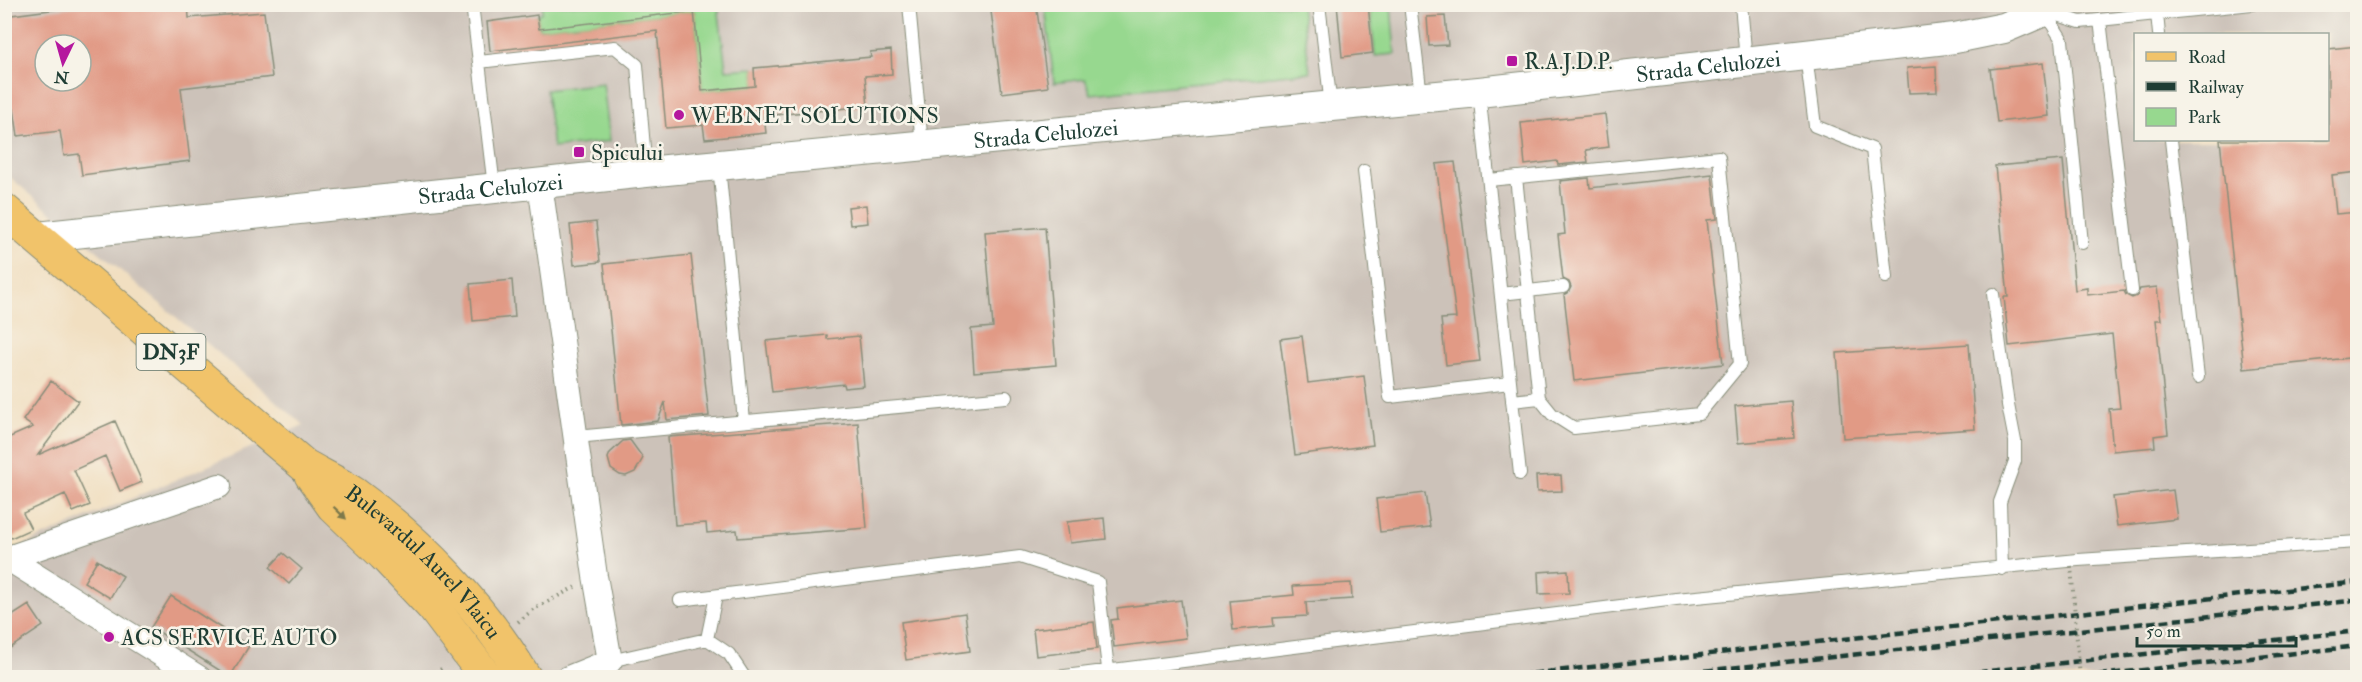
<svg xmlns="http://www.w3.org/2000/svg" width="2362" height="682" viewBox="0 0 2362 682" font-family="'IM FELL Double Pica',serif">
<style>
.industrial{fill:#ccc2b9;fill-rule:evenodd}
.green{fill:#97d88f;stroke:#5b8a62;stroke-width:1.5}
.building{fill:#e19a85;fill-rule:evenodd}
.lines{fill:none;stroke-linecap:round;stroke-linejoin:round}
.service-casing{stroke:#888e7a;stroke-width:14}
.minor-casing{stroke:#888e7a;stroke-width:26}
.tertiary-casing{stroke:#888e7a;stroke-width:32}
.primary-casing{stroke:#888e7a;stroke-width:35}
.path{stroke:#888e7a;stroke-width:4;stroke-dasharray:1.5 4.5;stroke-linecap:butt}
.service{stroke:#fff;stroke-width:12}
.minor{stroke:#fff;stroke-width:24}
.tertiary{stroke:#fff;stroke-width:30}
.primary{stroke:#f1c36a;stroke-width:33}
.rail{stroke:#1f3d34;stroke-width:4.5;stroke-dasharray:9 4.5;stroke-linecap:butt}
.path-bridge{stroke:#888e7a;stroke-width:4;stroke-dasharray:1.5 4.5;stroke-linecap:butt}
.oneway{fill:#7d794c}
.poi-dot{fill:#b5179e;stroke:#f7f3e8;stroke-width:2}
.labels{text-anchor:middle;stroke-width:5;stroke-linejoin:round;paint-order:stroke}
.shield{fill:#f7f3e8;stroke:#60746a;stroke-width:1.5}
.shield-label{font-size:21px;font-weight:bold;fill:#1f3d34}
.poi-label{font-size:22px;fill:#1f3d34;stroke:#f7f3e8;text-anchor:start}
.street-label{font-size:22px;fill:#1f3d34;stroke:#f7f3e8}
</style>
<rect width="100%" height="100%" fill="#f7f3e8"/>
<filter id="ink" filterUnits="userSpaceOnUse"><feTurbulence type="fractalNoise" baseFrequency=".0167" numOctaves="2"/><feDisplacementMap in="SourceGraphic" scale="12" xChannelSelector="R" yChannelSelector="G"/><feConvolveMatrix kernelMatrix="1 2 1 2 8 2 1 2 1" color-interpolation-filters="sRGB"/></filter>
<filter id="wash" filterUnits="userSpaceOnUse"><feTurbulence type="fractalNoise" baseFrequency=".008" numOctaves="4" result="noise"/><feDisplacementMap in="SourceGraphic" scale="24" xChannelSelector="R" yChannelSelector="G"/><feGaussianBlur stdDeviation="1.35" result="paint"/><feColorMatrix in="noise" values="0 0 0 0 0 0 0 0 0 0 0 0 0 0 0 0 0 1.4 0 .05"/><feComposite in="paint" operator="in"/></filter>
<g filter="url(#wash)">
<rect width="100%" height="100%" fill="#f1dfc1"/>
<path class="industrial" d="M5,5h2352v672h-2352l-1,-124 300,-128 -299,-252zM2136,34h192v106h-192zM45,45h36v36h-36z"/>
<path class="green" d="M542,5h176l8,65 28,-2 1,18 -53,5 -8,-80 -155,18 -2,-14 5,-3z
M1045,5h256l9,67 -219,22 -6,-15 -31,4z
M1370,5h21l4,49 -20,2z
M603,83l7,58 -57,7 -7,-58z"/>
<g id="blocks">
<path class="building" d="M97,4h91l1,14 75,-6 8,65 -91,11 9,73 -108,14 -3,-21 -15,2 -4,-25 -42,5 -4,-27 -10,1v-94zM45,45h36v36h-36z
M990,4h46l12,83 -46,6z
M1337,4h31l5,49 -31,4z
M694,11l8,80 53,-5 -1,-18 117,-11 -1,-5 21,-2 1,24 -27,2 3,30 -104,10 2,17 -61,6 -2,-14 -37,3 -9,-97 -167,20 -3,-29 50,-7 2,14z
M1445,16l3,29 -19,1 -2,-29z
M2358,46v126l-26,3 4,39 22,-2v145l-114,12 -24,-229h108v-91z
M2043,63l6,53 -52,6 -7,-53z
M1936,66l1,26 -28,1 -2,-25z
M1605,114l4,33 -23,3 2,12 -30,3 -1,-4 -32,4 -4,-42z
M2063,160l12,130 12,-2v7l37,-4 2,4 6,3 5,-2 3,-7 17,-2 4,33h-5l12,114 -14,2 1,11 -42,4 -4,-42 11,-1 -8,-74 -103,12 -5,-49h4l-13,-131z
M1455,162l25,199 -34,4 -5,-46 15,-1 -20,-154z
M1712,174l5,45 -10,1 16,144 -149,17 -10,-86 4,-2 3,-6 -2,-5 -6,-3 -5,-44 7,-1 -5,-53 29,-3 1,10z
M866,205l2,18 -18,2 -2,-18z
M596,222l4,40 -26,3 -4,-40z
M1045,227l11,138 -82,7 -3,-43 22,-2 -8,-95z
M691,255l18,161 -42,4 -2,-18 -7,19 -37,4 -17,-161z
M512,280l3,37 -42,4 -3,-37z
M827,335v4l32,-3 5,50 -19,2 -1,-4 -72,8 -6,-51z
M1302,336l6,47 56,-7 9,69 -78,10 -15,-116z
M1969,344l6,85 -132,9 -6,-85z
M51,381l27,20 -40,54 77,-34 27,61 -22,9 -15,-35 -31,14 16,35 -17,7 -8,-18 -42,19 8,16 -20,9 -7,-14v-80l6,-7 23,-10 -10,-7z
M1791,401l3,37 -56,5 -3,-37z
M858,423l9,105 -129,10 -1,-8 -30,3 -1,-10 -31,2 -7,-88z
M630,440l13,18 -8,14 -9,4 -6,-1 -9,-6 -3,-11 2,-5 13,-12z
M1561,475l1,16 -25,1 -1,-16z
M2173,490l4,29 -60,7 -4,-29z
M1425,493l5,34 -50,5 -4,-33z
M1104,518l2,21 -36,4 -3,-21z
M283,553l19,16 -13,15 -19,-17z
M97,560l26,16 -13,22 -26,-16z
M1568,570l1,23 -30,1 -1,-22z
M1351,583l1,16 -46,3 1,14 -34,2 1,8 -41,4 -3,-29 64,-6 -1,-9z
M171,596l78,50 -19,31 -79,-50z
M1181,600l5,38 -72,9 -3,-27 7,-1 -1,-11z
M29,605l14,21 -39,26v-31z
M965,613l5,38 -64,9 -5,-38z
M1094,622l3,27 -61,7 -3,-27z"/>
</g>
</g>
<g filter="url(#ink)">
<use href="#blocks" fill-opacity="0" stroke="#888e7a" stroke-width="1.5"/>
<g class="lines">
<defs>
<path id="service" d="M472,4l22,183
M909,4l13,141
M1319,4l12,102
M1410,4l11,92
M1741,4l5,57
M2044,11l18,29 20,203
M2045,11l35,11 172,-18
M2157,14l2,20
M2100,20l32,270
M1806,55l9,71 57,23 14,128
M479,62l136,-15 22,18 9,106
M1479,92l41,382
M2171,140l27,237
M719,166l25,255
M1364,171l26,226 120,-14
M1516,177l23,221
M1489,180l230,-23 21,207 -41,50 -125,14 -22,-14 -13,-16 -27,3
M1501,294l62,-7
M1993,294l15,111 7,36v20l-15,41 2,67
M576,437l430,-40
M680,600l340,-43 78,25 10,87
M707,639l9,-43
M610,661l97,-22 22,15 16,24
M1049,678l627,-79 402,-39 280,-18"/>
<path id="minor" d="M540,184l55,392 15,85 -42,17
M4,556l195,122
M8,558l211,-72"/>
<g id="tertiary">
<path id="s1" d="M37,237l609,-65 833,-80 476,-54 49,-10 40,-17 3,-7"/>
</g>
<g id="primary">
<path id="s2" d="M4,210l301,256c16,9 33,17 48,27 67,48 130,115 172,185"/>
<path d="M311,475l22,31 51,49 49,52 54,71"/>
</g>
</defs>
<use href="#service" class="service-casing"/>
<use href="#minor" class="minor-casing"/>
<use href="#tertiary" class="tertiary-casing"/>
<use href="#primary" class="primary-casing"/>
<path class="path" d="M518,622l16,-13 41,-22
M435,678l-1,-5 11,-6"/>
<use href="#service" class="service"/>
<use href="#minor" class="minor"/>
<use href="#tertiary" class="tertiary"/>
<use href="#primary" class="primary"/>
<path class="rail" d="M1493,678l865,-96
M1638,678l720,-78
M1924,678l434,-47
M2072,678l286,-32"/>
<path class="path-bridge" d="M2071,566l9,112"/>
</g>
<defs><path id="oneway-solid" d="M-6-.8H1V-3.2L6.5 0L1 3.2V.8H-6Z" transform="scale(1.5)"/></defs>
<use class="oneway" href="#oneway-solid" transform="translate(340 513) rotate(44)"/>
</g>
<g class="poi-dot">
<rect x="1506" y="55" width="12" height="12" rx="3"/>
<circle cx="679" cy="115" r="6"/>
<rect x="573" y="146" width="12" height="12" rx="3"/>
<circle cx="109" cy="637" r="6"/>
</g>
<g class="labels">
<rect class="shield" x="136.5" y="334" width="69" height="36" rx="4.5"/>
<g class="shield-label">
<text x="171" y="359">DN3F</text>
</g>
<g class="poi-label">
<text x="1524" y="69">R.A.J.D.P.</text>
<text x="691" y="123">WEBNET SOLUTIONS</text>
<text x="591" y="160">Spicului</text>
<text x="121" y="645">ACS SERVICE AUTO</text>
</g>
<g class="street-label">
<text dy="8" stroke="none"><textPath href="#s1" startOffset="1680">Strada Celulozei</textPath></text>
<text dy="8" stroke="none"><textPath href="#s1" startOffset="1014">Strada Celulozei</textPath></text>
<text dy="8" stroke="none"><textPath href="#s1" startOffset="456">Strada Celulozei</textPath></text>
<text dy="8" stroke="none"><textPath href="#s2" startOffset="549">Bulevardul Aurel Vlaicu</textPath></text>
</g>
</g>
<rect width="2362" height="682" fill="none" stroke="#f7f3e8" stroke-width="24"/>
<rect x="2134" y="33" width="195" height="108" fill="#f7f3e8" stroke="#a1aaa0" stroke-width="1.5"/>
<rect x="2146" y="52" width="30" height="9" fill="#f1c36a" stroke="#a1aaa0" stroke-width="1.5"/>
<text x="2188" y="63" font-size="18" fill="#1f3d34">Road</text>
<rect x="2146" y="82" width="30" height="9" fill="#1f3d34" stroke="#a1aaa0" stroke-width="1.5"/>
<text x="2188" y="93" font-size="18" fill="#1f3d34">Railway</text>
<rect x="2146" y="108" width="30" height="18" fill="#97d88f" stroke="#a1aaa0" stroke-width="1.5"/>
<text x="2188" y="123" font-size="18" fill="#1f3d34">Park</text>
<g transform="translate(63 63) rotate(185)"><circle r="28" fill="#f7f3e8" stroke="#a1aaa0" stroke-width="1.5"/>
<path d="M0-4.5L10 22L0 15L-10 22Z" fill="#b5179e"/>
<text y="-9" font-size="16" font-weight="bold" text-anchor="middle" fill="#1f3d34">N</text>
</g>
<path d="M2137 637v9h159v-9" fill="none" stroke="#1f3d34" stroke-width="3"/>
<text x="2146" y="637" font-size="18" fill="#1f3d34" stroke="#f7f3e8" stroke-width="4.5" paint-order="stroke">50 m</text>
</svg>
